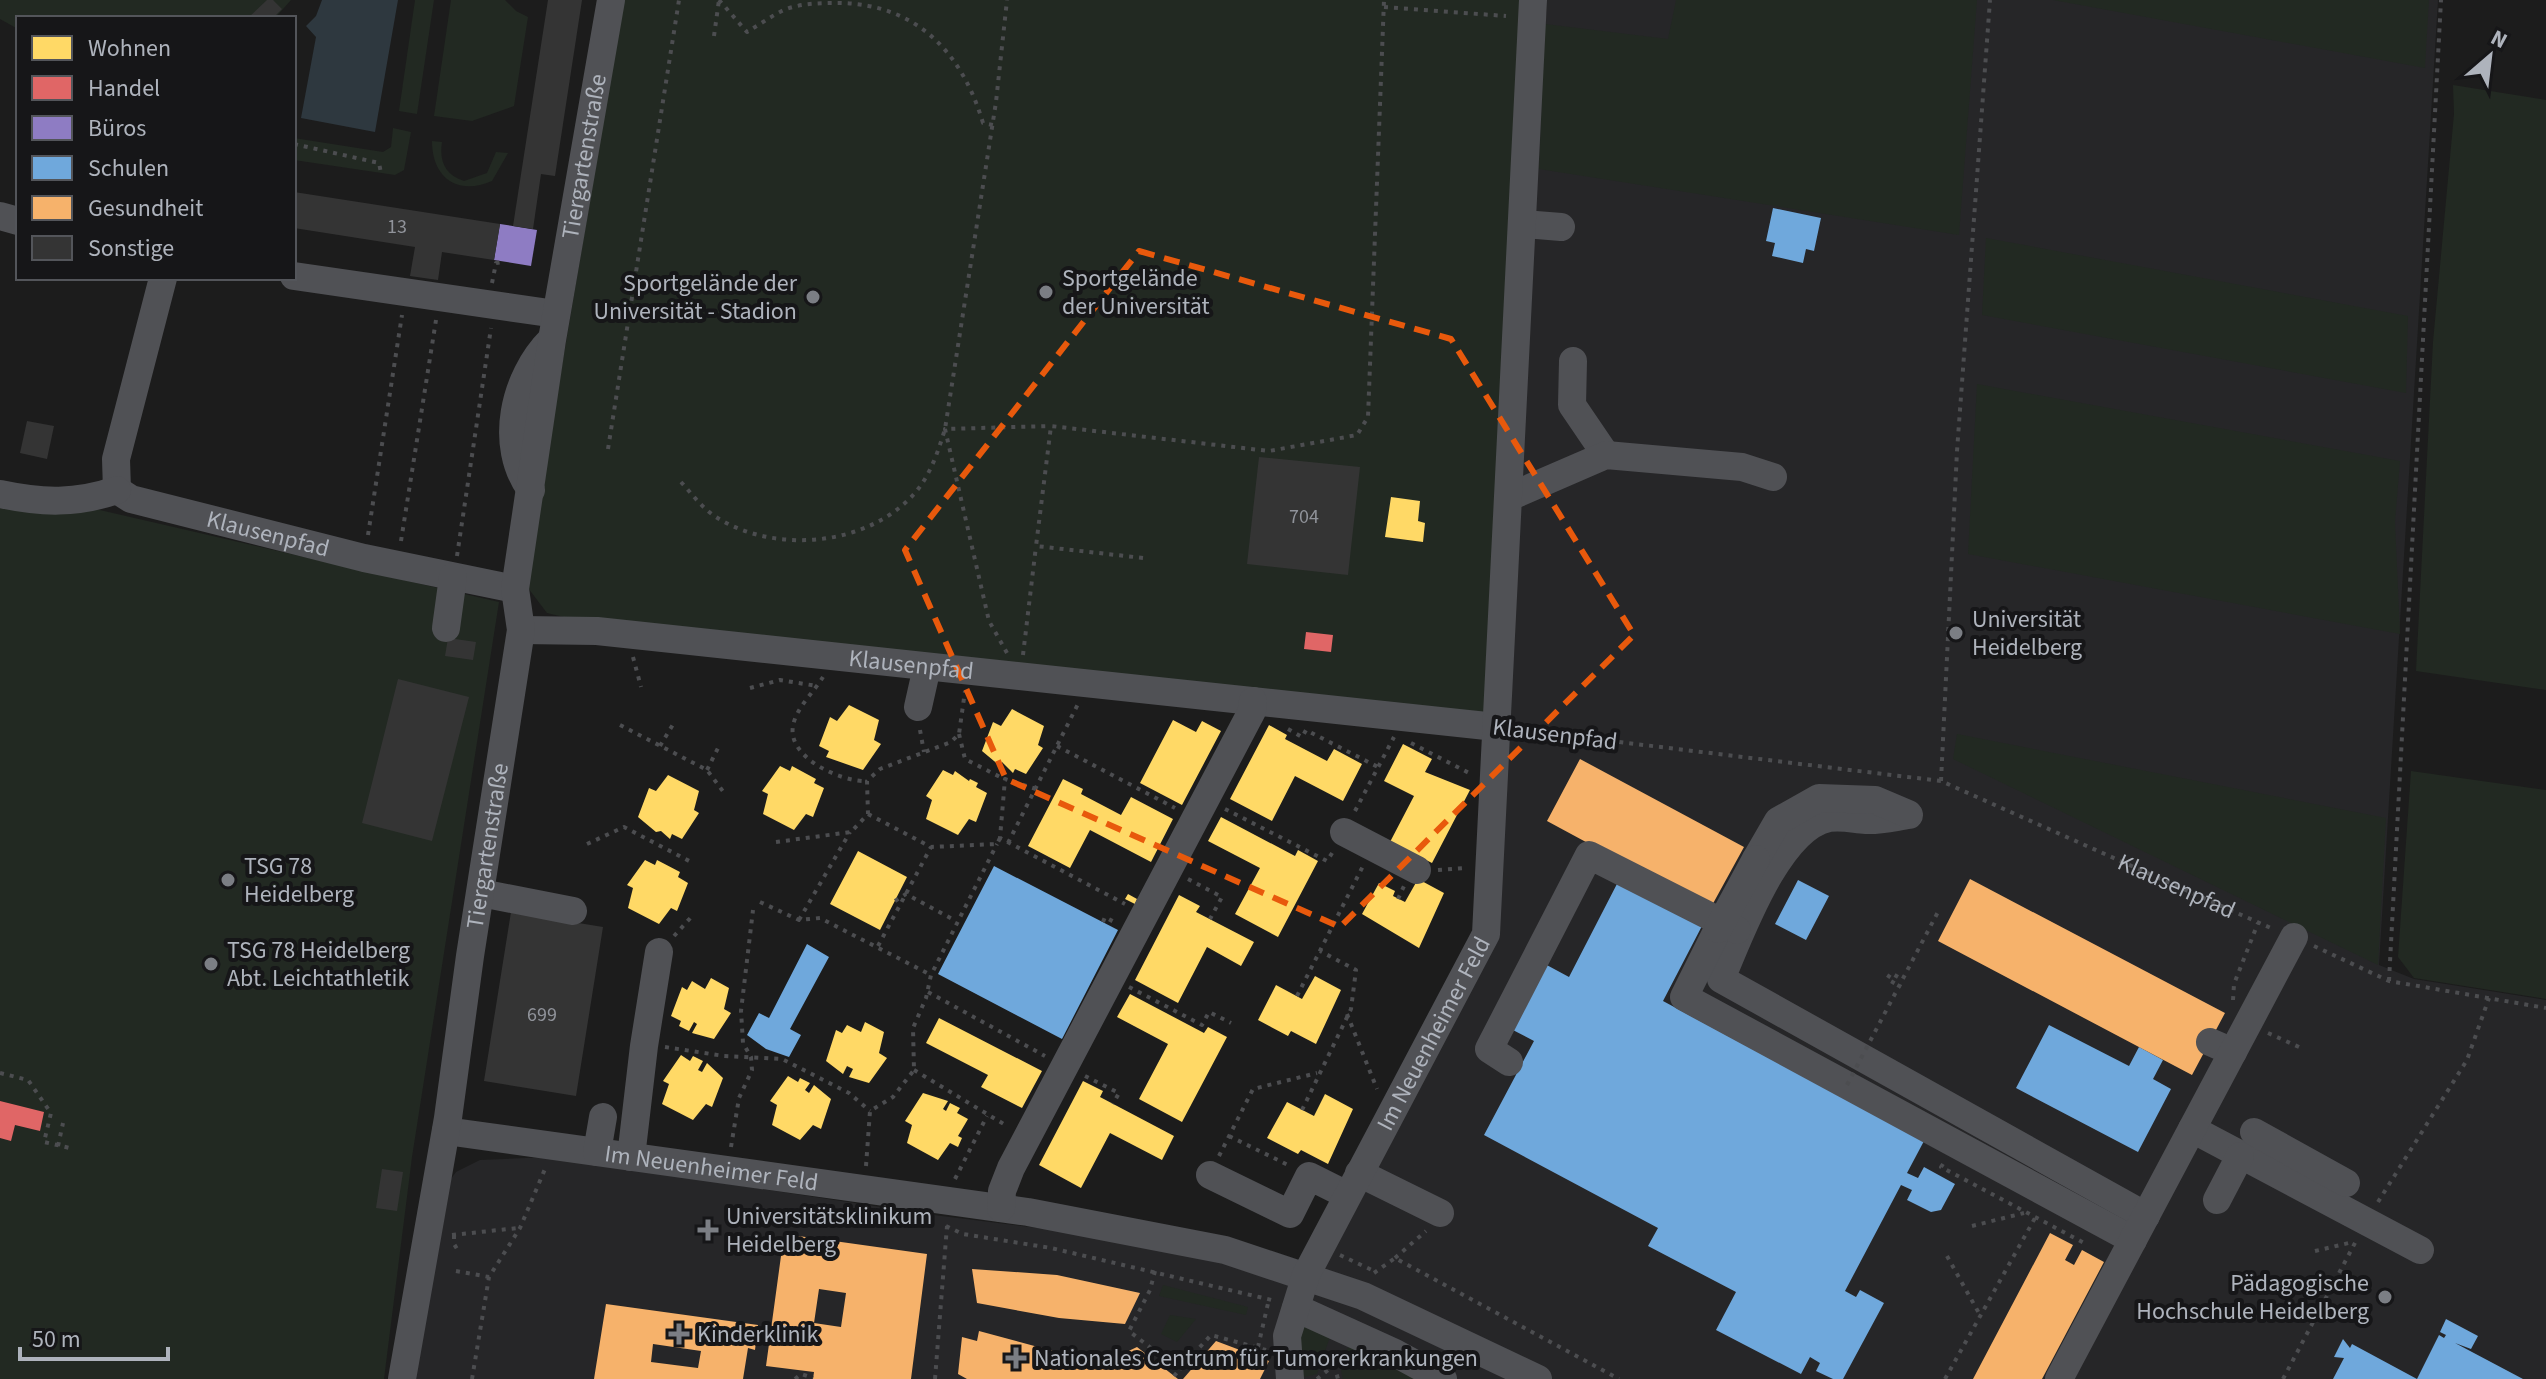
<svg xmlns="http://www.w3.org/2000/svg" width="2546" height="1379" viewBox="0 0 2546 1379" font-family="'Source Sans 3',sans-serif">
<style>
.built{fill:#262628}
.green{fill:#222922}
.water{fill:#2e383f}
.homes{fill:#ffd966}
.shops{fill:#e06666}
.offices{fill:#8e7cc3}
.schools{fill:#6fa8dc}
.health{fill:#f6b26b;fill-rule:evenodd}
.building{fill:#343434}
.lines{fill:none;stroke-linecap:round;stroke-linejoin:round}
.path{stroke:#4c4d50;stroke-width:4;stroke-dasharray:4 6;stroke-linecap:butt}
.minor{stroke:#505155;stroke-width:28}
.path-bridge{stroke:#4c4d50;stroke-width:4;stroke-dasharray:4 6;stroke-linecap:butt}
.minor-bridge{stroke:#505155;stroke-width:28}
.marked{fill:none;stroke:#e8590c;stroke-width:6;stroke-dasharray:16 10;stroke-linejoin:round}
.poi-dot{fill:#7b7e84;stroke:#161618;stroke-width:3}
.labels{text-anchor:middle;stroke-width:8;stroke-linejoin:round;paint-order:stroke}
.number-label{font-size:20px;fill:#90939a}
.street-label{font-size:24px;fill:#aeb3bc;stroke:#161618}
.poi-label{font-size:24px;fill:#aeb3bc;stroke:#161618;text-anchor:start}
</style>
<rect width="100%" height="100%" fill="#1c1c1c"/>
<path class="built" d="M1547,0h891l-59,965 35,14 132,21v379h-2131l30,-192 11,-15 24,-12 70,-3 384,58 392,49 169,-327 16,-216 3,-175z"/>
<path class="green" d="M0,0h291l-16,18h-257v11l-18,-10z
M415,0h19l-17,114 -18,-3z
M451,0h54l11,11 12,6 -14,89 -42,15 -38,-5z
M624,0h911l-45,715 -893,-90 -50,-12 -22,-29z
M1676,0h301l-18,235 -420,-66 6,-145 123,15z
M2053,0h376l-4,68z
M2453,85l93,15v590l-130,-19 17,-329 21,-228z
M393,128l18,4 -7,38 -9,5 -101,-15v-22l89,14 8,-5z
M432,141l10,1c-3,19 3,33 22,39l23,-8 9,-21 12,1 -16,28c-34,15 -60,-3 -60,-40z
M1986,238l422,78 -2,77 -424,-78z
M1977,384l423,77 -5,61 5,112 -432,-80z
M0,487l499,115 -87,555 -28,222h-384z
M1957,734l429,84 -8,147 -425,-206z
M2411,771l135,19v209l-132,-21 -16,-21z
M1163,1285l85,22 -2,8 -87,-19z
M1170,1315l26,4 -19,23 -16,-8z
M1302,1325l28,12 -13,37 -20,5z
M1352,1345l80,34h-89c-4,-14 -4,-25 9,-34z"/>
<path class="water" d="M322,0h76l-23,132 -74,-14 15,-81 -10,-11 10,-10z"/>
<path class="homes" d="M1391,497l29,4 -2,20 7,2 -2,19 -38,-5z
M849,705l30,15 -5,20 7,4 -18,26 -37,-13 3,-6 -10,-5 11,-29 7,4z
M1012,709l32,17 -6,19 5,3 -17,26 -11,-5 -2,4 -11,-11 -2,4 -18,-15 11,-29 8,4z
M1173,720l23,12 6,-11 19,10 -39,74 -42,-22z
M1269,725l18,10 -2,4 42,22 7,-12 28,15 -19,37 -48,-25 -23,45 -42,-22z
M1403,744l29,15 -7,13 45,18 -38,73 -42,-21 24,-46 -30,-15z
M780,766l10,5 2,-5 24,13 -2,4 10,5 -11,29 -7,-3 -12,16 -31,-16 5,-20 -6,-3z
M943,770l10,5 2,-4 14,10 1,-2 8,4 -2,4 11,6 -11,29 -7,-3 -11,16 -32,-16 6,-19 -6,-4z
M668,775l31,16 -5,19 5,3 -17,26 -10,-5 -2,5 -9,-8 -5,1 -18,-15 11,-29 7,3z
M1063,779l20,10 -2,5 40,21 10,-18 42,22 -22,43 -61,-32 -20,38 -42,-22z
M1221,817l74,39 3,-6 20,11 -40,76 -43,-23 25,-46 -52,-27z
M858,851l49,26 -27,53 -50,-26z
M645,860l10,5 2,-5 23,12 -2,5 10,6 -11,28 -6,-3 -12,16 -31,-16 5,-20 -6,-3z
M1418,879l26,14 -25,55 -57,-34 17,-31 16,8 -2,5 12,6z
M1128,894l9,5 -2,5 -10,-5z
M1179,895l21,11 -4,6 58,30 -13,24 -34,-19 -29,56 -43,-23z
M1315,976l26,14 -25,54 -25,-13 -3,5 -30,-16 18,-35 26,14z
M711,978l18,10 -5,21 7,4 -17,26 -22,-6 5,-9 -3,-2 -5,9 -10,-5 2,-5 -10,-5 11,-29 5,3 5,-9 13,8z
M1130,994l74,39 4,-6 19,10 -45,85 -43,-23 29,-55 -51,-27z
M939,1018l103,53 -20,37 -41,-21 7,-12 -62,-32z
M865,1022l19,10 -5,21 8,5 -18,25 -20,-6 4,-8 -6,-3 -4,8 -17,-13 10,-31 6,3 5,-8 14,7z
M681,1055l9,6 3,-5 10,5 -5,9 4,2 5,-9 16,15 -11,29 -6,-3 -13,16 -31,-16 7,-20 -6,-3z
M788,1076l10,6 2,-4 10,5 -5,7 4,3 5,-8 17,14 -10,30 -8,-4 -13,15 -28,-15 5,-20 -7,-4z
M1083,1081l20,10 -3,6 74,39 -12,24 -52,-27 -29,55 -42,-23z
M923,1093l25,8 -5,8 3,2 4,-8 10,5 -3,5 11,6 -10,17 4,2 -4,9 -8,-4 -12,17 -31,-17 5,-18 -7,-4z
M1325,1094l28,15 -25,55 -27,-14 -3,4 -31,-16 20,-36 27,14z"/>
<path class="shops" d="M1306,632l27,3 -2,17 -27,-3z
M0,1101l44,11 -4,19 -25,-6 -4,16 -11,-3z"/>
<path class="offices" d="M500,224l37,6 -6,36 -37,-6z"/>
<path class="schools" d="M1773,208l48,10 -7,33 -8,-2 -3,14 -31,-7 3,-13 -9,-2z
M994,866l124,64 -56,109 -124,-65z
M1619,880l84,44 -40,77 261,140 -17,32 11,5 6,-11 31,17 -14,26 -10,2 -24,-12 5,-10 -11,-5 -56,106 11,6 4,-7 24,13 -41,76h-10l-17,-8 4,-8 -10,-6 -9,17 -85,-44 20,-38 -88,-46 10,-18 -174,-93 50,-94 -25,-13 34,-65 26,14z
M1798,880l31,16 -23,44 -31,-16z
M807,944l22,13 -39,72 11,6 -12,22 -23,-8 -19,-14 12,-22 10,5z
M2049,1025l80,41 10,-19 24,13 -10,19 18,10 -33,63 -122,-64z
M2446,1319l32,17 -7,13 -16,-6 68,36h-190l11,-21 -10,-1 9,-18 7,9 2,-4 65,35 22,-44 5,3 2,-3 -6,-3z"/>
<path class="health" d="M1580,759l164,88 -34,62 -163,-88z
M1970,879l255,134 -33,62 -254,-134z
M2050,1233l23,12 -8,15 9,5 8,-15 22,12 -62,117h-69z
M784,1234l143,20 -16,125h-98l1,-7 -48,-6zM819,1289l27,4 -5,34 -27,-4z
M972,1269l85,6 83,18 -15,31 -66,-6 -82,-15z
M606,1304l152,21 -3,25 -7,-2 -5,31h-149zM653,1344l48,7 -3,17 -47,-6z
M979,1331l122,33 36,-17 41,32h-211l-9,-5 4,-37 15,4z
M1216,1341l53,20 -9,18h-77z"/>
<path class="building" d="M267,0h6l9,9 -9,9h-25z
M548,0h34l-27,176 -14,-2 -8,55 -20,-3z
M294,192l206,32 -6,36 -52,-8 -4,28 -28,-4 5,-29 -121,-19z
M27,421l27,5 -7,33 -27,-6z
M1259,457l101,10 -12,108 -101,-11z
M448,638l28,4 -3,18 -28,-4z
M398,679l71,18 -37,144 -70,-18z
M511,912l92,15 -27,169 -92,-15z
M382,1169l21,3 -6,39 -21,-3z"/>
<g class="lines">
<g class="path">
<path d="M719,0l28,32c12,-7 24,-16 37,-22 17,-7 37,-7 55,-7 77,1 123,49 144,120l10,2"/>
<path d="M1384,7l122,9"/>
<path d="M714,36l5,-36"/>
<path d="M294,144l85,19 2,10"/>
<path d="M492,283l4,-20 6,-1"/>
<path d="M608,449l71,-449"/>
<path d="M681,482c11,12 21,26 35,35 58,37 150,30 198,-23 16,-18 24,-42 31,-65l51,-327 11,-102"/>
<path d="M368,535l34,-220"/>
<path d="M401,541l35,-221"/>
<path d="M457,556l34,-228"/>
<path d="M1143,558l-107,-12 15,-120 218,25 88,-16 11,-18 16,-417"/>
<path d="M1007,653l-18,-32 -44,-192 105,-3"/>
<path d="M1023,655l13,-109"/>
<path d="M633,657l8,30"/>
<path d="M823,677c-9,15 -27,31 -30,49 -6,32 49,56 73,55"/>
<path d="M750,688l30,-8 37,6"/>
<path d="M620,725l87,45 18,24"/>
<path d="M1288,729l14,8 4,-7 72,37"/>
<path d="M920,730l4,22"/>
<path id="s1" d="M1520,730l421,51 332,148"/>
<path d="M959,734l6,25 39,20"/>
<path d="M1411,743l60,31"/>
<path d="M660,746l15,-25"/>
<path d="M1057,746l118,62"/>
<path d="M707,770l11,-22"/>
<path d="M1941,781l16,-330 33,-451"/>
<path d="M1036,789l-31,-10 -5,59 125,66"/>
<path d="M1225,809l102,52 7,-11"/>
<path d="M1355,811l39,-74"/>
<path d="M868,814l63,33 66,-3 3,-6"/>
<path d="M776,842l75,-10 17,-18 -1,-33 13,-12 71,-27 8,-8 6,-43"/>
<path d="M1008,843l70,-139"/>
<path d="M587,844l37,-17 69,36"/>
<path d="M1438,870l27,-2"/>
<path d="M1188,879l34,18 -12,22"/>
<path d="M1398,899l6,-13"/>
<path d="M895,901l11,-7 50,27"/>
<path d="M760,902l39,18 21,-2 111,57"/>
<path d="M799,920l51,-88"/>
<path d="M1103,922l2,-5 11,6"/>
<path d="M674,936l20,-22"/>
<path d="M878,946l53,-99"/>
<path d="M2314,946l75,35 157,27"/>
<path d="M1898,977l-7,-4 -4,6 14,8"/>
<path d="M2389,981l52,-981"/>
<path d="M1129,987l73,38 7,-13 22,11"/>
<path d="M928,992l117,64"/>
<path d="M1297,996l66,-130"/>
<path d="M2233,1000l1,-16 24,-61"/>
<path d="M1347,1014l30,75"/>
<path d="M2268,1033l31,14"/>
<path d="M665,1047l59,9 58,3 67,34 21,18"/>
<path d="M914,1070l93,56"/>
<path d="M0,1073l28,7 23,33 -7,29 30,7"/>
<path d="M1085,1076l34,17 -6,11"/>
<path d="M1302,1110l49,-101 5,-39 -36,-19"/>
<path d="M1229,1136l59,29"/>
<path d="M58,1146l5,-23"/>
<path d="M731,1147l8,-49 13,-28 -1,-13 -8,-14 -2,-32 12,-101"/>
<path d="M1219,1156l34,-67 64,-16"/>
<path d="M1943,1164l-2,3 145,77"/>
<path d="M866,1166l4,-55 23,-14 21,-27 -1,-42 13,-30 5,-23 66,-131"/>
<path d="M955,1179l32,-63"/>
<path d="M2378,1202l89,-142 22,-62"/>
<path d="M946,1226l17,8 88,14 225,53"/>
<path d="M1972,1226l52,-13"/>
<path d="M452,1235l66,-7"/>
<path d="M454,1235v9l5,8"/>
<path d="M2315,1251l38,-9"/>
<path d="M1340,1255l34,16"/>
<path d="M1947,1256l33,59"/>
<path d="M1395,1258l31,-27"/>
<path d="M456,1271l33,6"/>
<path d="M1155,1271l-5,19 -21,41 50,39 32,-35 55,15"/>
<path d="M1374,1273l21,-15 224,121"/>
<path d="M1258,1347l11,-48"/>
<path d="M1334,1365l4,14"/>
<path d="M1174,1376l5,-6"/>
<path d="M472,1379l17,-102 31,-49 25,-59"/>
<path d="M795,1379l6,-5 12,4"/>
<path d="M935,1379l12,-153"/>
<path d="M1317,1379l17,-14 4,-15"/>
<path d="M1945,1379l90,-161"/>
<path d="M2283,1379l73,-138"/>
</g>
<g class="minor">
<path d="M0,216l18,5"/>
<path d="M1523,224l38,3"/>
<path d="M294,276l262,38"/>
<path d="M1573,361l-1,44 34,50"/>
<path id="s2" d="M117,490l14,9 233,59 151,31"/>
<path d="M117,490l-1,-31 47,-181"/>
<path d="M531,490c-33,-45 -17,-113 20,-150"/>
<path d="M0,494c42,9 76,10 117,-4"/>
<path d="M1509,497l97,-42 136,12 31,10"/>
<path d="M446,628l7,-51"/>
<path id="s3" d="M521,630l76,1 899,96"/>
<path d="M918,707l9,-40"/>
<path d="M1909,815c-14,2 -30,6 -43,5 -13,-1 -24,-4 -37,-2 -51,10 -89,117 -108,161l425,237"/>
<path d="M1344,832l73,38"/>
<path d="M1756,859l22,-38 41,-23 56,2 33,14"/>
<path d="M481,893l92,18"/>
<path d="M1718,929l-34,68 449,243"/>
<path d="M2210,1042l23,10"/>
<path d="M1509,1062l-20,-13 100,-194 148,75"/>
<path d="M2192,1129l228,121"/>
<path id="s4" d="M446,1131l582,81 197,38 138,46 175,83"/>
<path d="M2254,1132l92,51"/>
<path d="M597,1152l6,-35"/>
<path d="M631,1157l13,-111 15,-94"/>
<path d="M1359,1173l81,40"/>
<path d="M1210,1175l80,39 19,-38 38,19"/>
<path d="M2217,1200l23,-44"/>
<path d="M1001,1208l1,-17 9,-23 241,-457 1,-10"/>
<path d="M1296,1308l99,45 48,26"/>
<path id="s5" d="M402,1379l46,-261 22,-162 51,-326 -6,-41 37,-249 59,-340"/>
<path id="s6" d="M1290,1379l-3,-43 19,-61 180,-341 47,-934"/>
<path d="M2059,1379l235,-442"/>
</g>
<path class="path-bridge" d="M1847,1085l92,-175"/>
<path class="minor-bridge" d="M1718,929l38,-70"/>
</g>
<path class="marked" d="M1139,251l312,88 183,296 -294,292 -334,-148 -101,-229z"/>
<g class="poi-dot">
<circle cx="1046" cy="292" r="8"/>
<circle cx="813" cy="297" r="8"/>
<circle cx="1956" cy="633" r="8"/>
<circle cx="228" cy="880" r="8"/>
<circle cx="211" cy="964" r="8"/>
<path d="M704 1218h8v8h8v8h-8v8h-8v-8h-8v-8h8z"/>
<circle cx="2385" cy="1297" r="8"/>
<path d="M675 1322h8v8h8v8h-8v8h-8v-8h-8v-8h8z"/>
<path d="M1012 1346h8v8h8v8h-8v8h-8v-8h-8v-8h8z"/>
</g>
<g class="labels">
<g class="number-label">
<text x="397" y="233">13</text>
<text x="1304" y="523">704</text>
<text x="542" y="1021">699</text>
</g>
<g class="street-label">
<text dy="8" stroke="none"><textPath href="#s5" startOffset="1238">Tiergartenstraße</textPath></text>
<text dy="8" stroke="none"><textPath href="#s2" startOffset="158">Klausenpfad</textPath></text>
<text dy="8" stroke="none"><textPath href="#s3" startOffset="392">Klausenpfad</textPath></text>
<text transform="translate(1555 734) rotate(7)" y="8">Klausenpfad</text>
<text dy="8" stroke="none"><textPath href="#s5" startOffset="540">Tiergartenstraße</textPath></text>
<text dy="8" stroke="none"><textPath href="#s1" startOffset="682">Klausenpfad</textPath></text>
<text dy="8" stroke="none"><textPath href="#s6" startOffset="380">Im Neuenheimer Feld</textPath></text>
<text dy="8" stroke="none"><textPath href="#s4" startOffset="268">Im Neuenheimer Feld</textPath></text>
</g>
<g class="poi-label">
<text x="1062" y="286">Sportgelände<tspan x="1062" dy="28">der Universität</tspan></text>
<text x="797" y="291" text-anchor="end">Sportgelände der<tspan x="797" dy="28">Universität - Stadion</tspan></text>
<text x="1972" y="627">Universität<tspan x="1972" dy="28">Heidelberg</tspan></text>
<text x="244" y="874">TSG 78<tspan x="244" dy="28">Heidelberg</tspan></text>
<text x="227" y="958">TSG 78 Heidelberg<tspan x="227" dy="28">Abt. Leichtathletik</tspan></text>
<text x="726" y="1224">Universitätsklinikum<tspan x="726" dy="28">Heidelberg</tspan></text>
<text x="2369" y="1291" text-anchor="end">Pädagogische<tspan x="2369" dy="28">Hochschule Heidelberg</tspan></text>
<text x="697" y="1342">Kinderklinik</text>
<text x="1034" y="1366">Nationales Centrum für Tumorerkrankungen</text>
</g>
</g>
<rect x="16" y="16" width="280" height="264" fill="#161618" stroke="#53555a" stroke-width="2"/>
<rect x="32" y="36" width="40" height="24" fill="#ffd966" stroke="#53555a" stroke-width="2"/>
<text x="88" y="56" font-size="24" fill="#aeb3bc">Wohnen</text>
<rect x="32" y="76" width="40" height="24" fill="#e06666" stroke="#53555a" stroke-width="2"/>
<text x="88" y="96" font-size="24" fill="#aeb3bc">Handel</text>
<rect x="32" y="116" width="40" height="24" fill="#8e7cc3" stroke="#53555a" stroke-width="2"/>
<text x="88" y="136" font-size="24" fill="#aeb3bc">Büros</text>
<rect x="32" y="156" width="40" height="24" fill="#6fa8dc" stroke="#53555a" stroke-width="2"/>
<text x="88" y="176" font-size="24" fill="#aeb3bc">Schulen</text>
<rect x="32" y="196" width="40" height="24" fill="#f6b26b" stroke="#53555a" stroke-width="2"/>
<text x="88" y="216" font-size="24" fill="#aeb3bc">Gesundheit</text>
<rect x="32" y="236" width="40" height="24" fill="#343434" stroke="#53555a" stroke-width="2"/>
<text x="88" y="256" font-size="24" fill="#aeb3bc">Sonstige</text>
<g transform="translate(2490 56) rotate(28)" stroke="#161618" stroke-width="6" paint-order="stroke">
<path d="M0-6L14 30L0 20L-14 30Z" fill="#aeb3bc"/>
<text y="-12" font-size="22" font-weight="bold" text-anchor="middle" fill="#aeb3bc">N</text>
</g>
<path d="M20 1347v12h148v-12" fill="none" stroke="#aeb3bc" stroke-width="4"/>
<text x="32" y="1347" font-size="24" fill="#aeb3bc" stroke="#161618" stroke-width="6" paint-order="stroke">50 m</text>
</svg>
